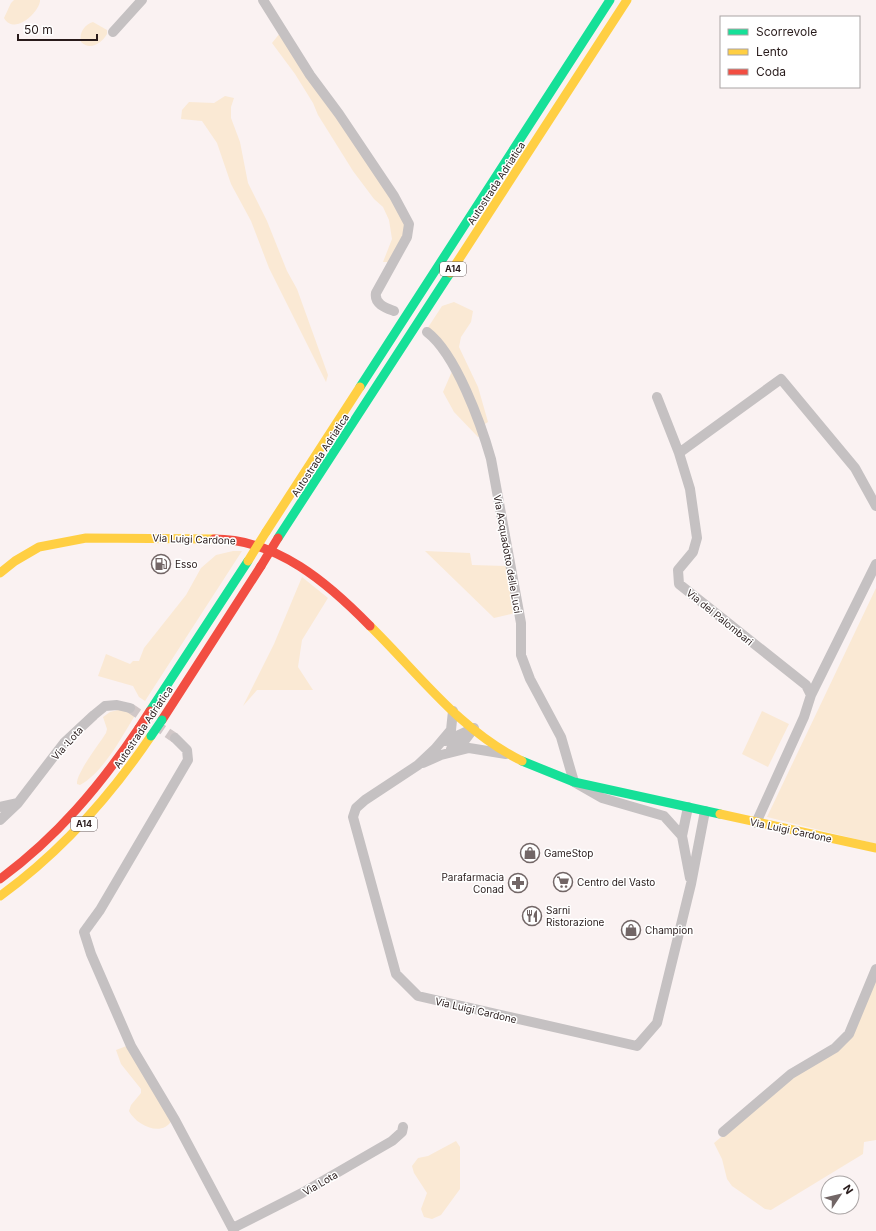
<svg xmlns="http://www.w3.org/2000/svg" width="876" height="1231" viewBox="0 0 876 1231" font-family="Inter,sans-serif">
<style>
.green{fill:#fae9d4}
.lines{fill:none;stroke-linecap:round;stroke-linejoin:round}
.street-tunnel{stroke:#d0c7c7;stroke-width:10;stroke-dasharray:10 5;stroke-linecap:butt}
.street{stroke:#c5c1c2;stroke-width:10}
.fast{stroke:#16e098;stroke-width:9}
.slow{stroke:#ffcf43;stroke-width:9}
.jam{stroke:#f24e42;stroke-width:9}
.fast-bridge{stroke:#16e098;stroke-width:9}
.slow-bridge{stroke:#ffcf43;stroke-width:9}
.jam-bridge{stroke:#f24e42;stroke-width:9}
.labels{text-anchor:middle;stroke-width:3;stroke-linejoin:round;paint-order:stroke}
.shield{fill:#fff;stroke:#685f5f;stroke-width:1}
.shield-label{font-size:9px;font-weight:bold;fill:#281b1b}
.street-label{font-size:10px;fill:#281b1b;stroke:#fff}
.poi-label{font-size:10px;fill:#281b1b;stroke:#fff;text-anchor:start}
</style>
<rect width="100%" height="100%" fill="#faf2f2"/>
<path class="green" d="M14,0h26c1,10 -25,37 -36,18l7,-15z
M93,22l14,8v4c-5,9 -17,17 -26,8 -2,-9 3,-17 12,-20z
M280,33l104,153 21,38v11l-16,27h-6l9,-23 -3,-19 -6,-13 -9,-8 -21,-28 -35,-56 -5,-12 -18,-29 -23,-31z
M225,96l9,2 -3,9v11l9,24 8,41 19,38 20,50 10,18 31,86 -2,7 -57,-114 -18,-47 -20,-37 -14,-41 -15,-22 -21,-2 1,-9 7,-8 25,1z
M454,302l19,9 -2,11 -10,15 -2,10 19,40 10,35 -3,2 2,8 -9,5 -24,-25 -11,-20 10,-23 -26,-40 15,-23z
M233,551h9l-97,150 -6,-4 -6,-11 -35,-10 8,-22 24,10 3,-3h6l5,-13 42,-53 15,-27 15,-13z
M425,551l45,2 2,12 34,1 9,47 -21,5z
M302,577l26,21 -26,42 -4,27 15,23h-56l-14,16 31,-62z
M876,588v256l-109,-27z
M118,710h9l9,4c-14,22 -32,58 -56,71l-3,-1c-1,-11 23,-41 29,-51l1,-4 -4,-12 7,-5z
M762,711l27,13 -21,43 -26,-13z
M876,976v164l-12,2 -1,12 -92,56 -6,-1 -33,-23 -5,-7 -5,-20 -8,-16 80,-67 53,-34z
M129,1045l43,75c-10,18 -36,5 -43,-9l2,-6 10,-12v-4l-20,-25 -5,-14z
M456,1141l4,6v42l-19,26 -9,4 -8,-2 -3,-8 6,-16 -13,-20 -2,-7 6,-8 10,-2z"/>
<g class="lines">
<path class="street-tunnel" d="M130,708l45,30"/>
<path class="street" d="M263,0l47,75 29,39 55,82 15,28 -2,13 -31,56c-2,11 10,15 18,18
M113,32l29,-32
M427,332c29,22 54,92 64,127l30,164v32l9,24 31,58 13,45 28,16 62,18 18,20
M657,397l22,56 11,36 7,49 -4,14 -15,18 1,14 127,101 5,10 -7,22 -48,106
M679,453l102,-74 74,89 21,38
M811,695l65,-131
M453,711l-2,19 -16,19 -17,16 -53,35 -9,8 -3,9 43,157 22,22 219,50 20,-23 34,-139 14,-73
M175,738l12,12 1,10 -88,150 -16,22 7,22 40,92 44,74 59,111
M446,741l28,-13
M451,749l14,-9 9,-12
M423,763l18,-8 28,-7 37,6
M0,807l17,-4
M688,807l-6,29 8,42
M0,820l18,-17 46,-60 30,-28 11,-9 12,-1 13,3
M723,1132l68,-58 44,-26 14,-14 27,-65
M233,1228l69,-35 90,-52 10,-9 1,-5"/>
<path class="fast" d="M360,387l250,-387
M278,538l172,-265
M150,711l98,-150
M522,761l52,21 146,32"/>
<path class="slow" d="M450,273l177,-273
M266,532l94,-145
M0,573l15,-12 24,-14 47,-9 128,1
M370,626c48,47 90,105 152,135
M720,814l156,34
M0,896c61,-44 109,-98 151,-160"/>
<path class="jam" d="M214,539c63,0 114,44 156,87
M162,720l99,-154
M0,879c57,-42 100,-93 139,-151"/>
<path class="fast-bridge" d="M151,736l11,-16"/>
<path class="slow-bridge" d="M248,561l18,-29"/>
<path class="jam-bridge" d="M261,566l17,-28
M139,728l11,-17"/>
</g>
<defs>
<symbol id="fuel-ring" viewBox="-11 -11 22 22"><circle r="9.5" fill="#fff" stroke="#726666" stroke-width="1.5"/><path d="M-5.5-6h7V0h2V4h1.3V-2.5L3-4.5l.8-.8L6-3V5H2.5V1h-1V6h-7ZM-4.2-4.7v3.2H.2V-4.7Z" fill="#726666"/></symbol>
<symbol id="shop-ring" viewBox="-11 -11 22 22"><circle r="9.5" fill="#fff" stroke="#726666" stroke-width="1.5"/><path d="M-5-2.5h2.3a2.7 3.5 0 0 1 5.4 0H5L5.5 6h-11ZM-1.5-2.5h3a1.5 2.3 0 0 0-3 0Z" fill="#726666"/></symbol>
<symbol id="supermarket-ring" viewBox="-11 -11 22 22"><circle r="9.5" fill="#fff" stroke="#726666" stroke-width="1.5"/><path d="M-6-5.5h2.5l.6 2H6L4.5 2H-2.5L-4.4-4H-6ZM-1.5 3.2a1.3 1.3 0 1 0 .1 0ZM3 3.2a1.3 1.3 0 1 0 .1 0Z" fill="#726666"/></symbol>
<symbol id="pharmacy-ring" viewBox="-11 -11 22 22"><circle r="9.5" fill="#fff" stroke="#726666" stroke-width="1.5"/><path d="M-2-6h4v4h4v4h-4v4h-4v-4h-4v-4h4Z" fill="#726666"/></symbol>
<symbol id="restaurant-ring" viewBox="-11 -11 22 22"><circle r="9.5" fill="#fff" stroke="#726666" stroke-width="1.5"/><path d="M-5-6h1v4h1v-4h1v4h1v-4h1v5L-1.5 .5V6h-2V.5L-5-1ZM5-6V6H3V1.5H1.5Q1.5-4 5-6Z" fill="#726666"/></symbol>
</defs>
<g fill-rule="evenodd">
<use href="#fuel-ring" x="150" y="553" width="22" height="22"/>
<use href="#shop-ring" x="519" y="842" width="22" height="22"/>
<use href="#supermarket-ring" x="552" y="871" width="22" height="22"/>
<use href="#pharmacy-ring" x="507" y="872" width="22" height="22"/>
<use href="#restaurant-ring" x="521" y="905" width="22" height="22"/>
<use href="#shop-ring" x="620" y="919" width="22" height="22"/>
</g>
<g class="labels">
<g class="shield">
<rect x="440" y="262" width="26" height="14" rx="3"/>
<rect x="71" y="817" width="26" height="14" rx="3"/>
</g>
<g class="shield-label">
<text x="453" y="272">A14</text>
<text x="84" y="827">A14</text>
</g>
<g class="street-label">
<text transform="translate(496 183) rotate(-57)" y="4">Autostrada Adriatica</text>
<text transform="translate(320 455) rotate(-57)" y="4">Autostrada Adriatica</text>
<text transform="translate(194 539) rotate(2)" y="4">Via Luigi Cardone</text>
<text transform="translate(508 554) rotate(80)" y="4">Via Acquadotto delle Luci</text>
<text transform="translate(720 617) rotate(39)" y="4">Via dei Palombari</text>
<text transform="translate(143 727) rotate(-56)" y="4">Autostrada Adriatica</text>
<text transform="translate(67 743) rotate(-48)" y="4">Via :Lota</text>
<text transform="translate(791 830) rotate(12)" y="4">Via Luigi Cardone</text>
<text transform="translate(476 1010) rotate(13)" y="4">Via Luigi Cardone</text>
<text transform="translate(320 1183) rotate(-30)" y="4">Via Lota</text>
</g>
<g class="poi-label">
<text x="175" y="568">Esso</text>
<text x="544" y="857">GameStop</text>
<text x="504" y="881" text-anchor="end">Parafarmacia<tspan x="504" dy="12">Conad</tspan></text>
<text x="577" y="886">Centro del Vasto</text>
<text x="546" y="914">Sarni<tspan x="546" dy="12">Ristorazione</tspan></text>
<text x="645" y="934">Champion</text>
</g>
</g>
<rect x="720" y="16" width="140" height="72" fill="#ffffff" stroke="#a9a4a4"/>
<rect x="728" y="29" width="20" height="6" fill="#16e098" stroke="#a9a4a4"/>
<text x="756" y="36" font-size="12" fill="#281b1b">Scorrevole</text>
<rect x="728" y="49" width="20" height="6" fill="#ffcf43" stroke="#a9a4a4"/>
<text x="756" y="56" font-size="12" fill="#281b1b">Lento</text>
<rect x="728" y="69" width="20" height="6" fill="#f24e42" stroke="#a9a4a4"/>
<text x="756" y="76" font-size="12" fill="#281b1b">Coda</text>
<g transform="translate(840 1195) rotate(55)"><circle r="19" fill="#ffffff" stroke="#a9a4a4"/>
<path d="M0-3L7 15L0 10L-7 15Z" fill="#726666"/>
<text y="-6" font-size="11" font-weight="bold" text-anchor="middle" fill="#281b1b">N</text>
</g>
<path d="M18 34v6h79v-6" fill="none" stroke="#281b1b" stroke-width="2"/>
<text x="24" y="34" font-size="12" fill="#281b1b" stroke="#ffffff" stroke-width="3" paint-order="stroke">50 m</text>
</svg>
